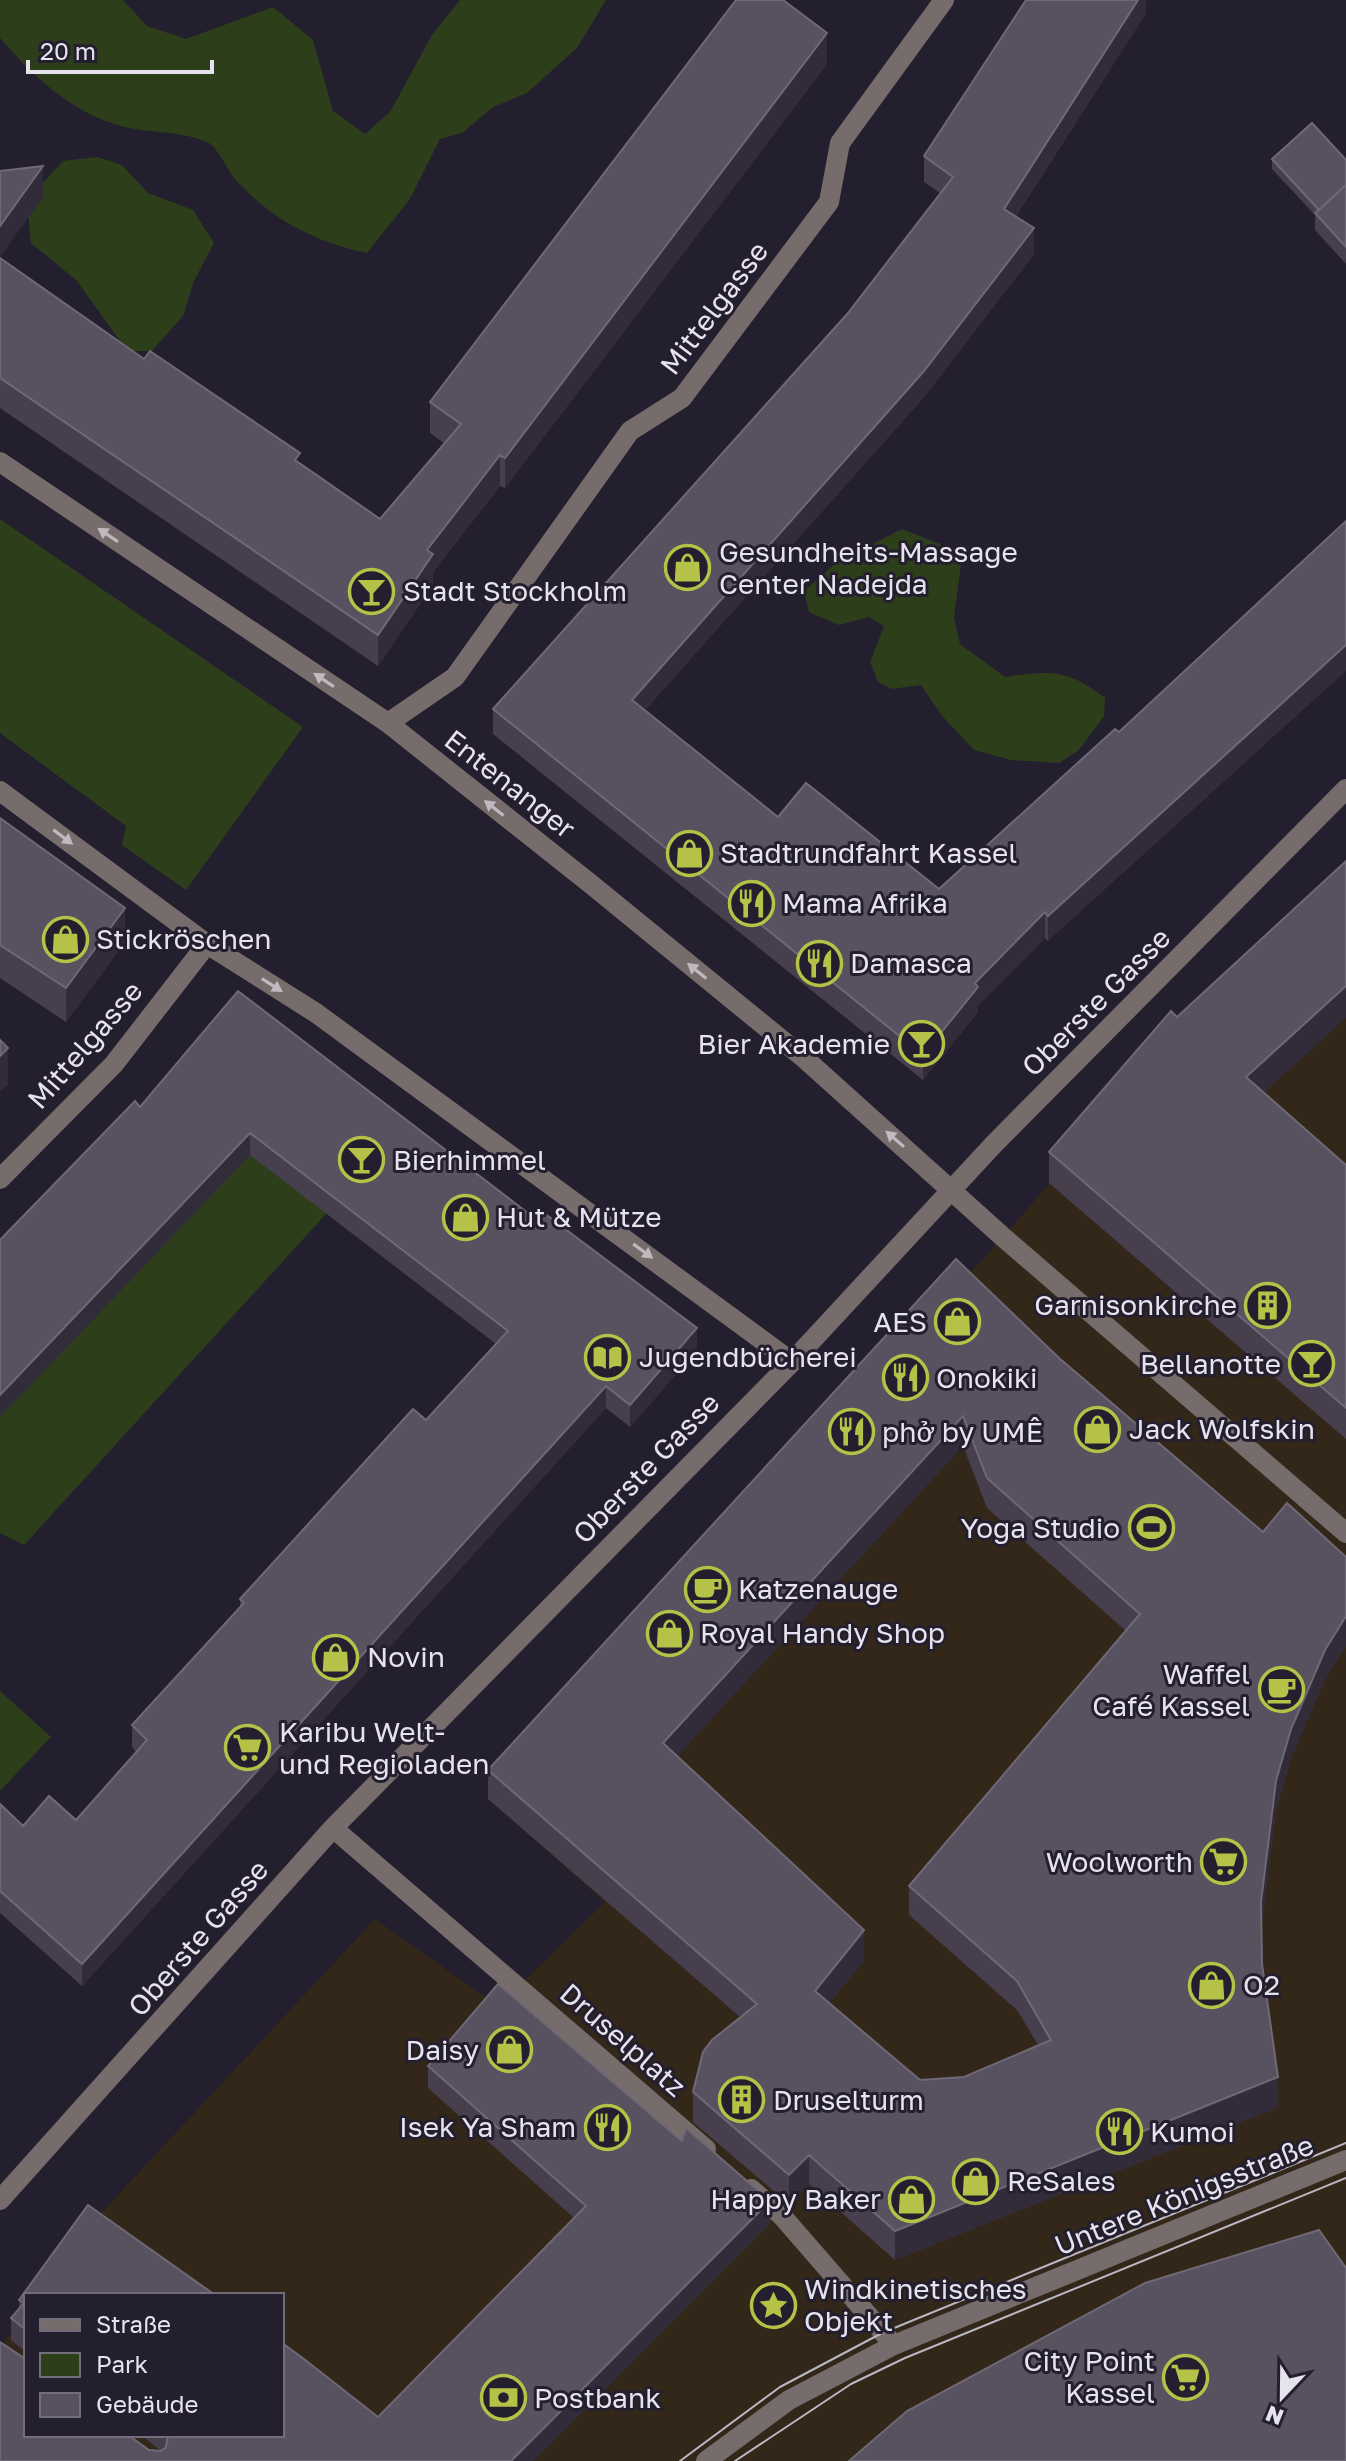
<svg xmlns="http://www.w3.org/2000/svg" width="1346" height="2461" viewBox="0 0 1346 2461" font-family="'Golos Text',sans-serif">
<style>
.commercial{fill:#322719}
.green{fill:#2d3e1b}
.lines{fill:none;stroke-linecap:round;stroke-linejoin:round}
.minor{stroke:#766c6b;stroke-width:20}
.tram{stroke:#bab6c2;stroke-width:2}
.wall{fill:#473f4e;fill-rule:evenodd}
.shaded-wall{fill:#322b3a}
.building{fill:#58515f;stroke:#6f6876;stroke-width:2;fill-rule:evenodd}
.oneway{fill:#bfb9c0}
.labels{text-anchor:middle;stroke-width:6;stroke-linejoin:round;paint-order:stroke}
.street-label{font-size:28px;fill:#e7e3ee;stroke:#241f2e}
.poi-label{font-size:28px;fill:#e7e3ee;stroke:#241f2e;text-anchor:start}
</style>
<rect width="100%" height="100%" fill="#241f2e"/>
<path class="commercial" d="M1346,891v1570h-1346v-113l26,-36v123h256v-140h-244l50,-68 287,-308 123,87 107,-104 -117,-103 515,-562 168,-195z"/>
<path class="green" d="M0,0h123l24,26 39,13 87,-32 40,33 20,71 32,23 25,-22 42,-77 28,-35h146l-29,48 -50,45 -34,14 -31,26 -22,6 -30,60 -43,54c-52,-11 -95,-33 -131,-73 -9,-10 -17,-32 -29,-38 -24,-10 -48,-9 -72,-13 -55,-9 -100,-50 -135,-91z
M97,157l25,8 26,28 45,17 21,33 -20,38 -11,35 -31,35h-25l-50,-70 -46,-38 -4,-43 36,-39z
M0,519l303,208 -117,163 -64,-45 4,-19 -126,-93z
M902,529l38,15 21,20 -7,54 6,26 45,33c46,-7 63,-8 100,21l-1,18 -25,34 -20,13 -48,-3 -37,-10 -32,-34 -21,-31 -29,4 -14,-7 -8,-20 14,-36 -15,-9 -30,8 -30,-13 -5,-21 33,-29z
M244,1131l83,82 -303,332 -24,-12v-116l209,-219z
M0,1691l51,46 -51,54z"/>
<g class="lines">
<path class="minor" d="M0,462l388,261 204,162 212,173 199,179 343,296
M388,723l67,-46 175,-246 52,-33 147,-196 11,-59 104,-143
M0,791l207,153 109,69 476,349
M0,1179l114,-115 93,-120
M333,1828l373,321
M751,2189l31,27 112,129
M0,2200l333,-372 459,-466 202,-218 352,-355
M706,2461l83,-61 105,-55 452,-185"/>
<path class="tram" d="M680,2461l100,-74 102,-54 464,-190
M735,2461l116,-77 54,-26 441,-180"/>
</g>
<path class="wall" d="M1146,0v13l-130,203 18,38 -110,143 -279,313 133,107 161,72 176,-160 -67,212 -3,-3 -67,67v7l-55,68 -430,-346v-25l355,-396 92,-120 -16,-11v-26z
M827,64l-322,424 -5,-2 -67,86v13l-55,81 -378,-258v-150l144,101 236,160 64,-76 -14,-10v-31z
M1272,159l74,1v104l-31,-34v-15l-43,-46z
M0,818l125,124 -59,80 -66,-44z
M238,991l459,359 -67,77 -24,-19 -524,578 -82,-73v-109l23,22 53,-6 60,-68 -4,-5v-22l108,-117v-9l186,-179 70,-76 -246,-189 -250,262v-177l140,-133z
M1263,1093l83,72v274l-297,-256v-31z
M956,1259l103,99 204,174 83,25v89l-21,33 -34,79 -15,52 -15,119 1,35 16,143 -383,153 -86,-76 -20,20 -96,-82v-30l47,-75 -252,-218v-29zM963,1446l24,62 139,123 -217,255v29l108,95 21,35 -74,32 -44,3 -91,-77 35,-43 -187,-204z
M428,2066l342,157 -237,238h-533l24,-103 2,77 135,16 -20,-16h141l96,-18 196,-199 -146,-130z
M26,2295v57l-15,-12v-22l8,-9v-9z"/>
<path class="shaded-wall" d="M1138,0h8v13l-142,221v-25z
M827,33v31l-322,424v-30z
M43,166v31l-43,60v-31z
M1034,228v26l-110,143 -292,328v-25z
M500,455v31l-67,86v13l-55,81v-31l49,-85z
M1346,645v26l-298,270v-25z
M125,908v34l-59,80v-34z
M1045,912v26l-67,67v7l-55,68v-25l52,-72z
M1346,986v32l-100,91v-32z
M8,1048v36l-8,8v-36z
M250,1133v22l-250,262v-22z
M697,1328v22l-67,77v-22z
M606,1386v22l-524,578v-22z
M963,1416v30l-300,326v-29z
M1346,1616v30l-21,33 -34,79 -15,52 -15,121v-29l15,-121 15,-52 34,-79z
M864,1930v30l-49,60v-29z
M1278,2077v30l-383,153v-29z
M809,2155v29l-20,20v-29z
M770,2201v22l-237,238h-22z"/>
<path class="building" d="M736,0h47l44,33 -322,425 -5,-3 -73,95 6,4 -55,81 -378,-257v-120l144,101 6,-8 150,102 -5,7 85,59 81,-95 -31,-22z
M1026,0h112l-134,209 30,19 -110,143 -292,329 146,117 28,-34 133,106 176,-160 4,3 227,-211v124l-298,271 -3,-4 -70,71 3,4 -55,68 -430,-346 355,-396 105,-136 -29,-21z
M1312,123l34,37v25l-27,25 -47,-51z
M43,166l-43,60v-55z
M1346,185v62l-31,-34z
M0,818l125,90 -59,80 -66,-43z
M1346,861v125l-100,91 100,88v243l-297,-256 122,-141 6,6z
M238,991l299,229 7,-7 153,115 -67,77 -24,-19 -524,578 -82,-73v-87l23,22 26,-30 27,24 71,-80 -15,-15 112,-122 -4,-4 173,-190 13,11 82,-89 -258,-198 -250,262v-155l135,-139 5,6z
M0,1040l8,8 -8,8z
M956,1259l103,99 204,174 24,-29 59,54v59l-21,34 -34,79 -15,52 -15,121 1,62 16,113 -383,154 -86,-76 -20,20 -96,-83 10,-40 9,-12 45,-36 -269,-234zM963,1416l24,62 153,136 -231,272 108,95 34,59 -87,37 -44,3 -105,-89 49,-61 -201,-187z
M498,1984l184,157 4,-13 84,73 -259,260h-511v-119l24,16 2,-1v78h102l21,15 12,1 5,-4 2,-12h114v-92l22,16 74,58 208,-211 -158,-140z
M88,2205l127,90h-189v35l-15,-12 13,-15 -5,-3z
M1319,2230l27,38v193h-497l58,-50 238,-128z"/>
<defs><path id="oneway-solid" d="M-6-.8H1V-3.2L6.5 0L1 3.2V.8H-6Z" transform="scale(2)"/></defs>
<g class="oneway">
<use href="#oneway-solid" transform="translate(108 535) rotate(-146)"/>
<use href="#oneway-solid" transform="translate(324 680) rotate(-146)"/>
<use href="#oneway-solid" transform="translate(494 808) rotate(-142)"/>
<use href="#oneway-solid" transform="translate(63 837) rotate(37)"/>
<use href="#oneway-solid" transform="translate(697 971) rotate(-141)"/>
<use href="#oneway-solid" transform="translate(272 985) rotate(32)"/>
<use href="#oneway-solid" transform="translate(895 1139) rotate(-139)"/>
<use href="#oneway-solid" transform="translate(643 1251) rotate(36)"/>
</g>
<defs>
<symbol id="shop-ring" viewBox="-11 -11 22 22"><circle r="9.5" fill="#241f2e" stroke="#b6c148" stroke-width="1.5"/><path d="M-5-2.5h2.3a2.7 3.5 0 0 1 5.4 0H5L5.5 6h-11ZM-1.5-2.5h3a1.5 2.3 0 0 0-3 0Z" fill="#b6c148"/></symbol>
<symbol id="bar-ring" viewBox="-11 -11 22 22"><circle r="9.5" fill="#241f2e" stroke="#b6c148" stroke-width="1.5"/><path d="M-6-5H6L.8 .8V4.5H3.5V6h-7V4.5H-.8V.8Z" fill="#b6c148"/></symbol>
<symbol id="restaurant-ring" viewBox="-11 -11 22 22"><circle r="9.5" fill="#241f2e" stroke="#b6c148" stroke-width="1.5"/><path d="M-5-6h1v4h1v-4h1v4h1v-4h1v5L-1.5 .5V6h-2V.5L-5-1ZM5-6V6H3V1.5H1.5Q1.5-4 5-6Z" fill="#b6c148"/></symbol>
<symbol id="building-ring" viewBox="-11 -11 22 22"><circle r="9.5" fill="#241f2e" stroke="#b6c148" stroke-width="1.5"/><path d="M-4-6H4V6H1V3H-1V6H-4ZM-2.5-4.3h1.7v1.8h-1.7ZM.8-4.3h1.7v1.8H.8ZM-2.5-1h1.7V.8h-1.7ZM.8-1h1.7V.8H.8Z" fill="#b6c148"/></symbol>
<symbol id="library-ring" viewBox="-11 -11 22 22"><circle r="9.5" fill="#241f2e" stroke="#b6c148" stroke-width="1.5"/><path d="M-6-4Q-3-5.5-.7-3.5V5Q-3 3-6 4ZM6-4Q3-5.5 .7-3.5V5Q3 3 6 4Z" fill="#b6c148"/></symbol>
<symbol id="stadium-ring" viewBox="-11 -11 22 22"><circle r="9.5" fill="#241f2e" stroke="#b6c148" stroke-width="1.5"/><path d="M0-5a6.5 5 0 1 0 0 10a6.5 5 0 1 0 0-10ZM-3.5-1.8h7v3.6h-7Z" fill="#b6c148"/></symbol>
<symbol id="cafe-ring" viewBox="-11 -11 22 22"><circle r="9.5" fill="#241f2e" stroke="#b6c148" stroke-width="1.5"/><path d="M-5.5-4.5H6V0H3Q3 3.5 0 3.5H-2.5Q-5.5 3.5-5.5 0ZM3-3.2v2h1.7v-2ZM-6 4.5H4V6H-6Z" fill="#b6c148"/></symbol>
<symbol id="supermarket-ring" viewBox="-11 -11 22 22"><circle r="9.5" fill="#241f2e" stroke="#b6c148" stroke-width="1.5"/><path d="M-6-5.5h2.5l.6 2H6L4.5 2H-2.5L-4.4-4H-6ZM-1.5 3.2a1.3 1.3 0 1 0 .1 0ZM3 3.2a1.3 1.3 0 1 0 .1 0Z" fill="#b6c148"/></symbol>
<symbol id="sight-ring" viewBox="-11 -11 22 22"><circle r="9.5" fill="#241f2e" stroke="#b6c148" stroke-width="1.5"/><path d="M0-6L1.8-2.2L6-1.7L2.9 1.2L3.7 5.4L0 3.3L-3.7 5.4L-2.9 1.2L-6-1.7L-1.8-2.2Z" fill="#b6c148"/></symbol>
<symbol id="bank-ring" viewBox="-11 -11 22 22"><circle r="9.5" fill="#241f2e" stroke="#b6c148" stroke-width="1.5"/><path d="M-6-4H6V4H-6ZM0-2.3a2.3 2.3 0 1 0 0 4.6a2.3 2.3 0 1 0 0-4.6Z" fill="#b6c148"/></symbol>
</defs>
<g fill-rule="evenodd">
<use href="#shop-ring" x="662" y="542" width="51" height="51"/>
<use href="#bar-ring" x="346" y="566" width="51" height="51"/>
<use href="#shop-ring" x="664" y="828" width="51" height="51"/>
<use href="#restaurant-ring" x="726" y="878" width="51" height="51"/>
<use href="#shop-ring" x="40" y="914" width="51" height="51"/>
<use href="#restaurant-ring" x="794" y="938" width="51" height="51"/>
<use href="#bar-ring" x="896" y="1018" width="51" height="51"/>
<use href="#bar-ring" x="336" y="1134" width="51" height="51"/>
<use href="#shop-ring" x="440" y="1192" width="51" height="51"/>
<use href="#building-ring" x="1242" y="1280" width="51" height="51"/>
<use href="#shop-ring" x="932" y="1296" width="51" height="51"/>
<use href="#library-ring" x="582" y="1332" width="51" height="51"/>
<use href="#bar-ring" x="1286" y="1338" width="51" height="51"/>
<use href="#restaurant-ring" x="880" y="1352" width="51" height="51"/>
<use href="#shop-ring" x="1072" y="1404" width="51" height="51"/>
<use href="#restaurant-ring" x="826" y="1406" width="51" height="51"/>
<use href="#stadium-ring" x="1126" y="1502" width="51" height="51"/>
<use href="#cafe-ring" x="682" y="1564" width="51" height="51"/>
<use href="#shop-ring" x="644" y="1608" width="51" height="51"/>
<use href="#shop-ring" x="310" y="1632" width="51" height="51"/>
<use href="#cafe-ring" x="1256" y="1664" width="51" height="51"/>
<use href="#supermarket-ring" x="222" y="1722" width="51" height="51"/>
<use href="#supermarket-ring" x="1198" y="1836" width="51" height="51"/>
<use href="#shop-ring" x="1186" y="1960" width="51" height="51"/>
<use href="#shop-ring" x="484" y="2024" width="51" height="51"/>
<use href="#building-ring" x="716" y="2074" width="51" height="51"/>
<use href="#restaurant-ring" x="582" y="2102" width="51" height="51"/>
<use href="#restaurant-ring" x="1094" y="2106" width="51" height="51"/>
<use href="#shop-ring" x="950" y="2156" width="51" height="51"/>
<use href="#shop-ring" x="886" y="2174" width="51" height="51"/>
<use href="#sight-ring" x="748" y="2280" width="51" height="51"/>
<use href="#supermarket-ring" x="1160" y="2352" width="51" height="51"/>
<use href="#bank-ring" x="478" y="2372" width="51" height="51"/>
</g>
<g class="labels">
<g class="street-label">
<text transform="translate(714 308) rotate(-53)" y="10">Mittelgasse</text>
<text transform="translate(510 784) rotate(38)" y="10">Entenanger</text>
<text transform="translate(1096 1002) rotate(-45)" y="10">Oberste Gasse</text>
<text transform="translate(85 1045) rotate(-49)" y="10">Mittelgasse</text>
<text transform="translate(646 1468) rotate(-46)" y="10">Oberste Gasse</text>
<text transform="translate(198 1938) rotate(-49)" y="10">Oberste Gasse</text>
<text transform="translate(623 2040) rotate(41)" y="10">Druselplatz</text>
<text transform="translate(1184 2195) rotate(-22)" y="10">Untere Königsstraße</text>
</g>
<g class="poi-label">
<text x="719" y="562">Gesundheits-Massage<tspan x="719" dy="32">Center Nadejda</tspan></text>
<text x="403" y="601">Stadt Stockholm</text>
<text x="720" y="863">Stadtrundfahrt Kassel</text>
<text x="782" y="913">Mama Afrika</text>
<text x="96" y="949">Stickröschen</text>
<text x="850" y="973">Damasca</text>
<text x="890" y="1054" text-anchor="end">Bier Akademie</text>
<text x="393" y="1170">Bierhimmel</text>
<text x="496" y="1227">Hut &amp; Mütze</text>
<text x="1237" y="1315" text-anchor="end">Garnisonkirche</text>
<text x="927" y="1332" text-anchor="end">AES</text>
<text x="639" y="1367">Jugendbücherei</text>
<text x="1281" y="1374" text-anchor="end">Bellanotte</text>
<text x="936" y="1388">Onokiki</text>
<text x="1129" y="1439">Jack Wolfskin</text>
<text x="882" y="1442">phở by UMÊ</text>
<text x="1120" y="1538" text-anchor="end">Yoga Studio</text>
<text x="738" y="1599">Katzenauge</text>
<text x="700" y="1643">Royal Handy Shop</text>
<text x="367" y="1667">Novin</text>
<text x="1250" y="1684" text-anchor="end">Waffel<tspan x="1250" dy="32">Café Kassel</tspan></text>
<text x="279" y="1742">Karibu Welt-<tspan x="279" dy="32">und Regioladen</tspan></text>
<text x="1193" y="1872" text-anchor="end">Woolworth</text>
<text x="1243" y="1995">O2</text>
<text x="479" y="2060" text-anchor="end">Daisy</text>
<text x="773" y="2110">Druselturm</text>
<text x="576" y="2137" text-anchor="end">Isek Ya Sham</text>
<text x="1150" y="2142">Kumoi</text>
<text x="1007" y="2191">ReSales</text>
<text x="881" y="2209" text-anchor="end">Happy Baker</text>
<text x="804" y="2299">Windkinetisches<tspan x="804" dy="32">Objekt</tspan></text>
<text x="1155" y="2371" text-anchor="end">City Point<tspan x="1155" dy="32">Kassel</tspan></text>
<text x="534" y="2408">Postbank</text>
</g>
</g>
<rect x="24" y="2293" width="260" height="144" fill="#241f2e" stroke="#726d7b" stroke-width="2"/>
<rect x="40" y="2319" width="40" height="12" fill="#766c6b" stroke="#726d7b" stroke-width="2"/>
<text x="96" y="2333" font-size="24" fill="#e7e3ee">Straße</text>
<rect x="40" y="2353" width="40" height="24" fill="#2d3e1b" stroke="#726d7b" stroke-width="2"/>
<text x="96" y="2373" font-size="24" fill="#e7e3ee">Park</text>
<rect x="40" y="2393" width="40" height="24" fill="#58515f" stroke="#726d7b" stroke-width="2"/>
<text x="96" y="2413" font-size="24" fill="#e7e3ee">Gebäude</text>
<g transform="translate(1282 2397) rotate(202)" stroke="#241f2e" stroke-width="6" paint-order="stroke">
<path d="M0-6L14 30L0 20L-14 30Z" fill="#e7e3ee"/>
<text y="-12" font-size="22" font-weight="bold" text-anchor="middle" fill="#e7e3ee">N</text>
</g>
<path d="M28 60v12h184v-12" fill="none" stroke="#e7e3ee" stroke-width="4"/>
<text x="40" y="60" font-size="24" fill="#e7e3ee" stroke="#241f2e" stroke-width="6" paint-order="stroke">20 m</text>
</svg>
